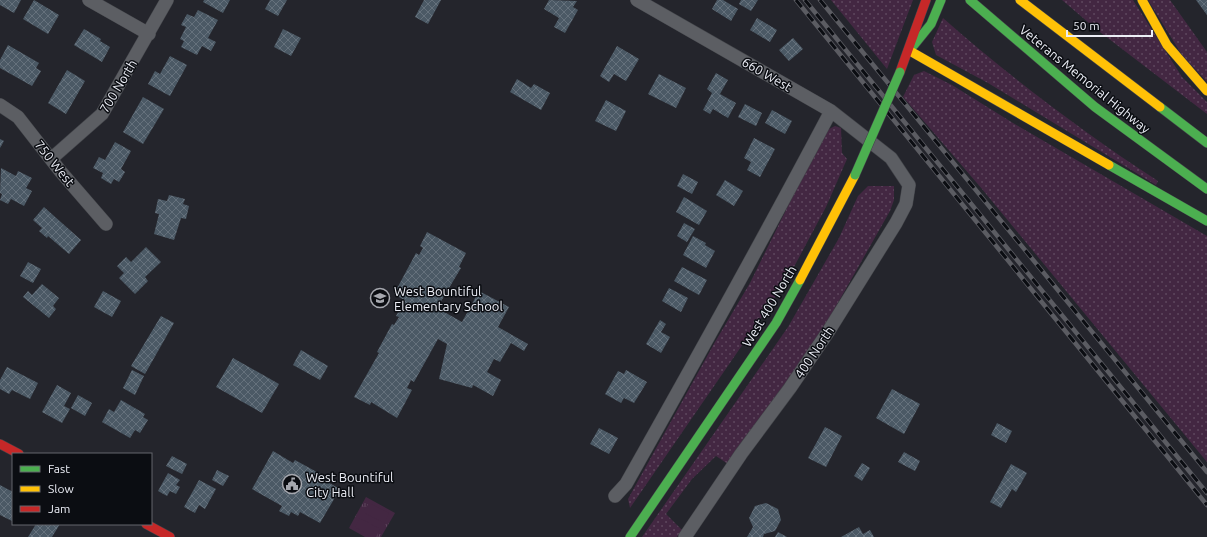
<svg xmlns="http://www.w3.org/2000/svg" width="1207" height="537" viewBox="0 0 1207 537" font-family="Ubuntu,sans-serif">
<style>
.grass{fill:url(#grass-dots)}
.park{fill:url(#park-tufts)}
.pitch{fill:#432742}
.building{fill:url(#building-cross-hatch)}
.lines{fill:none;stroke-linecap:round;stroke-linejoin:round}
.street-casing{stroke:#424449;stroke-width:14}
.fast-casing{stroke:#424449;stroke-width:10}
.slow-casing{stroke:#424449;stroke-width:10}
.jam-casing{stroke:#424449;stroke-width:10}
.street{stroke:#5c5e63;stroke-width:13}
.fast{stroke:#4caf50;stroke-width:9}
.slow{stroke:#ffc107;stroke-width:9}
.jam{stroke:#c62828;stroke-width:9}
.rail-casing{stroke:#5b5c62;stroke-width:4.5}
.rail{stroke:#0b0d12;stroke-width:3;stroke-dasharray:9;stroke-linecap:butt}
.fast-bridge-casing{stroke:#424449;stroke-width:10;stroke-linecap:butt}
.fast-bridge{stroke:#4caf50;stroke-width:9}
.labels{text-anchor:middle;stroke-width:3;stroke-linejoin:round;paint-order:stroke}
.street-label{font-size:13px;fill:#eceef6;stroke:#0b0d12}
.poi-label{font-size:13px;fill:#eceef6;stroke:#0b0d12;text-anchor:start}
</style>
<defs>
<pattern id="grass-dots" width="8" height="8" patternUnits="userSpaceOnUse"><rect width="8" height="8" fill="#432742"/><path d="M2 2h.1M6 6h.1" fill="none" stroke="#5e475e" stroke-width="1.8" stroke-linecap="round"/></pattern>
<pattern id="park-tufts" width="24" height="20" patternUnits="userSpaceOnUse"><rect width="24" height="20" fill="#432742"/><path d="M3 7l-1-3M5 7V3M7 7l1-3M15 17l-1-3M17 17v-4M19 17l1-3" fill="none" stroke="#5e475e"/></pattern>
<pattern id="building-cross-hatch" width="8" height="8" patternUnits="userSpaceOnUse"><rect width="8" height="8" fill="#4b5965"/><path d="M0 0l8 8M0 8l8-8" fill="none" stroke="#65717c"/></pattern>
</defs>
<rect width="100%" height="100%" fill="#24252c"/>
<path class="grass" d="M831,0h82l-26,69z
M1062,0h71l49,77 25,25v12l-111,-85z
M1148,0h22l37,52v30l-25,-27z
M943,18c67,59 140,114 215,163l-2,4 -168,-102 -52,-28 -4,-13z
M924,71l28,14 61,38 194,113v226l-225,-273 -79,-92 11,-22z
M835,126l6,2 1,25 5,6 -21,48 -39,73 -157,228 -2,-9 87,-157 35,-59 69,-140 8,-13z
M868,186h26v14l-4,11 -76,134 -86,119 -12,-8 -24,23 -26,35 16,16 -5,7h-35l146,-210 51,-89 19,-42z"/>
<path class="park" d="M366,497l29,16 -14,24h-16l-16,-9z"/>
<path class="pitch" d="M369,503l20,10 -5,10 -21,-11z
M360,518l20,11 -4,8h-4l-17,-10z"/>
<path class="building" d="M0,0h21l-7,13 -14,-8z
M34,0l25,15 -11,19 -25,-15z
M204,0h26l-7,13 -20,-11z
M270,0h17l-9,16 -13,-7z
M424,0h17l-13,24 -13,-7z
M549,0l28,1 -4,6 5,3 -13,23 -11,-6 5,-9 -15,-9z
M717,0h6l15,9 -7,12 -19,-12z
M741,0h17l-7,11 -12,-7z
M1196,0h11v15z
M198,10l20,10 -10,18 8,4 -5,9 -9,-5 -5,9 -16,-8 3,-6 -4,-2 6,-12 -5,-2 6,-11 7,3z
M757,18l20,12 -7,12 -20,-12z
M84,29l17,10 -1,2 10,6 -8,15 -28,-17z
M283,29l18,9 -10,18 -17,-9z
M793,38l10,11 -14,12 -10,-11z
M8,45l31,18 -3,5 5,3 -9,15 -32,-18v-8z
M617,46l22,13 -13,22 -12,-7 -5,8 -9,-6z
M170,56l17,9 -17,31 -22,-12 7,-13 5,3z
M67,70l18,11 -19,33 -18,-11z
M716,73l12,7 -8,14 16,9 -8,15 -15,-9 -3,5 -7,-4 9,-17 -5,-4z
M659,74l27,14 -10,20 -28,-14z
M517,79l14,9 3,-4 16,9 -9,17 -31,-18z
M143,97l21,12 -21,35 -20,-12z
M606,100l20,11 -10,20 -21,-10z
M745,104l17,9 -6,13 -18,-9z
M772,110l20,11 -7,13 -20,-11z
M754,138l21,11 -15,28 -13,-7 4,-8 -7,-4z
M0,139l4,2 -4,7z
M115,142l16,9 -10,18 4,3 -6,10 -5,-3 -3,5 -10,-6 2,-5 -10,-5 6,-11 6,3z
M1,168l15,8 2,-5 14,7 -6,10 6,3 -8,15 -13,-7 -3,5 -8,-4 2,-6 -2,-1z
M683,174l15,8 -6,12 -15,-8z
M725,180l18,11 -9,15 -18,-11z
M169,195l16,4 -2,5 6,2 -3,13 -5,-1 -7,22 -20,-6 5,-20 -4,-1 3,-14 9,2z
M684,197l23,14 -8,14 -23,-13z
M44,207l37,33 -12,14 -21,-18 -1,2 -8,-7 3,-3 -9,-8z
M684,223l11,6 -8,13 -10,-6z
M427,232l39,21 -7,14 2,1 -24,40 25,14 17,-31 30,16 -11,20 30,17 -4,7 -13,-8 -11,19 -6,-3 -7,13 14,8 -8,16 -20,-11 -1,3 -33,-9 8,-35 -9,-5 -24,43 -3,-2 -4,8 5,2 -15,28 -26,-16 -1,3 -16,-8 25,-44 -2,-1 15,-28 2,1 5,-8 -3,-1 8,-16 -10,-6 22,-41 3,2 4,-7 -3,-2z
M693,236l13,7 -1,2 10,6 -9,17 -23,-13z
M146,247l15,15 -16,15 3,4 -13,13 -16,-16 5,-5 -7,-7 9,-9 5,5z
M28,262l13,7 -8,14 -13,-7z
M682,267l25,13 -8,15 -25,-14z
M42,284l17,14 -6,8 3,3 -7,9 -26,-21 5,-6 4,4z
M669,288l19,10 -7,14 -19,-11z
M103,291l18,10 -9,16 -18,-10z
M161,316l13,7 -29,51 -14,-8z
M660,320l6,4 -5,8 9,5 -9,16 -15,-9z
M301,350l27,16 -8,14 -27,-15z
M233,358l46,26 -17,29 -46,-26z
M7,367l31,16 -8,16 -18,-9 -3,4 -9,-5v-9z
M132,370l12,6 -9,19 -12,-7z
M626,370l21,12 -13,21 -10,-5 -3,5 -16,-9 13,-23 6,3z
M57,385l14,8 -7,13 6,3 -8,14 -20,-11z
M892,389l28,15 -16,30 -28,-16z
M78,395l14,8 -7,13 -14,-8z
M121,400l24,14 -2,3 5,3 -8,13 -5,-3 -5,8 -28,-16 7,-13 5,3z
M997,423l15,8 -6,12 -15,-8z
M825,427l17,9 -16,31 -18,-9z
M599,428l19,10 -9,16 -19,-10z
M273,451l20,12 2,-3 29,16 -2,3 18,10 -20,34 -20,-11 -2,4 -7,-4 -2,4 -10,-5 3,-5 -30,-17z
M904,452l16,9 -5,10 -17,-9z
M172,456l15,8 -5,10 -16,-8z
M862,463l8,5 -8,13 -8,-5z
M1011,464l16,9 -11,19 -4,-3 -11,19 -11,-6z
M217,470l12,6 -6,10 -11,-6z
M168,473l12,7 -4,5 4,2 -4,7 -6,-3 -3,5 -9,-5z
M199,480l17,9 -11,20 -6,-4 -4,8 -11,-6z
M0,485l13,7 -1,29 -12,-6z
M766,503l12,6 3,11 -6,11 -11,3 -1,3h-16l6,-10 -4,-9 6,-12z
M36,524h24l-8,13h-24z
M859,527l4,7 7,-4 4,7h-33z
M778,532l9,5h-12z"/>
<g class="lines">
<defs>
<path id="street" d="M89,0l60,34
M637,0l194,111 60,47 18,27 -3,19 -10,19 -68,109 -38,56 -49,66 -56,83
M0,105l18,12 43,55 45,52
M51,159l51,-45 65,-114
M615,496l11,-12c70,-124 139,-248 205,-373"/>
<path id="fast" d="M970,0l125,107 112,82
M914,45l17,-21 10,-24
M1160,107l47,36
M1109,165l98,56
M630,537l146,-214 24,-43"/>
<path id="slow" d="M1020,0l140,107
M1142,0l25,45 40,46
M910,51l199,114
M800,280l55,-105"/>
<path id="jam" d="M900,72l26,-72
M0,444l19,10
M146,524l24,13"/>
</defs>
<use href="#street" class="street-casing"/>
<use href="#fast" class="fast-casing"/>
<use href="#slow" class="slow-casing"/>
<use href="#jam" class="jam-casing"/>
<use href="#street" class="street"/>
<use href="#fast" class="fast"/>
<use href="#slow" class="slow"/>
<use href="#jam" class="jam"/>
<defs>
<path id="rail" d="M796,0l411,505
M805,0l402,493
M820,0l387,472"/>
</defs>
<use href="#rail" class="rail-casing"/>
<use href="#rail" class="rail"/>
<defs>
<path id="fast-bridge" d="M855,175l45,-103"/>
</defs>
<use href="#fast-bridge" class="fast-bridge-casing"/>
<use href="#fast-bridge" class="fast-bridge"/>
</g>
<defs>
<symbol id="school-ring" viewBox="-11 -11 22 22"><circle r="9.5" fill="#0b0d12" stroke="#a6a8af" stroke-width="1.5"/><path d="M0-5L7-2L0 1L-7-2ZM-4 1L0 2.5L4 1V4Q0 6-4 4Z" fill="#a6a8af"/></symbol>
<symbol id="civic-ring" viewBox="-11 -11 22 22"><circle r="9.5" fill="#0b0d12" stroke="#a6a8af" stroke-width="1.5"/><path d="M-.6-6.5H3V-4.5H.6V-3L4-1V1h2V6H-6V1h2V-1L-.6-3ZM-1.2 2.5V6h2.4V2.5Z" fill="#a6a8af"/></symbol>
</defs>
<g fill-rule="evenodd">
<use href="#school-ring" x="369" y="287" width="22" height="22"/>
<use href="#civic-ring" x="281" y="473" width="22" height="22"/>
</g>
<g class="labels">
<g class="street-label">
<text transform="translate(767 74) rotate(30)" y="5">660 West</text>
<text transform="translate(1085 79) rotate(39)" y="5">Veterans Memorial Highway</text>
<text transform="translate(118 86) rotate(-59)" y="5">700 North</text>
<text transform="translate(55 163) rotate(51)" y="5">750 West</text>
<text transform="translate(769 306) rotate(-59)" y="5">West 400 North</text>
<text transform="translate(814 352) rotate(-56)" y="5">400 North</text>
</g>
<g class="poi-label">
<text x="394" y="296">West Bountiful<tspan x="394" dy="15">Elementary School</tspan></text>
<text x="306" y="482">West Bountiful<tspan x="306" dy="15">City Hall</tspan></text>
</g>
</g>
<rect x="12" y="453" width="140" height="72" fill="#0b0d12" stroke="#65676d"/>
<rect x="20" y="466" width="20" height="6" fill="#4caf50" stroke="#65676d"/>
<text x="48" y="473" font-size="12" fill="#eceef6">Fast</text>
<rect x="20" y="486" width="20" height="6" fill="#ffc107" stroke="#65676d"/>
<text x="48" y="493" font-size="12" fill="#eceef6">Slow</text>
<rect x="20" y="506" width="20" height="6" fill="#c62828" stroke="#65676d"/>
<text x="48" y="513" font-size="12" fill="#eceef6">Jam</text>
<path d="M1067 30v6h85v-6" fill="none" stroke="#eceef6" stroke-width="2"/>
<text x="1073" y="30" font-size="12" fill="#eceef6" stroke="#0b0d12" stroke-width="3" paint-order="stroke">50 m</text>
</svg>
